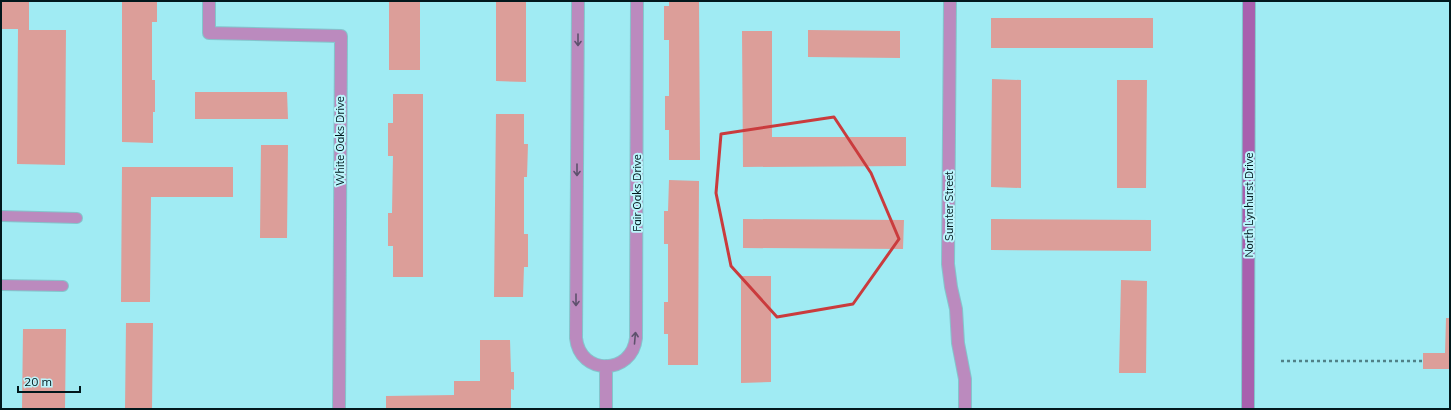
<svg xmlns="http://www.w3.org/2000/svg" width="1451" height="410" viewBox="0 0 1451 410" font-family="Mulish,sans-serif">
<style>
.building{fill:#dc9e99}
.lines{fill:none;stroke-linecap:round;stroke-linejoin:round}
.service-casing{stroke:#83c5cc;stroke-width:12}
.minor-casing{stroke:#83c5cc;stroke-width:14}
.secondary-casing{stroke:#83c5cc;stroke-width:14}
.path{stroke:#508187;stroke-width:2.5;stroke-dasharray:3 3;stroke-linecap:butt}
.service{stroke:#bb8abe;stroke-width:10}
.minor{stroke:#bb8abe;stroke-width:12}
.secondary{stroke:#a860ae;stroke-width:12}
.oneway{stroke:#5e516d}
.marked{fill:none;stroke:#ca3b3d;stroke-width:3;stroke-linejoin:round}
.labels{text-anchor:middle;stroke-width:4;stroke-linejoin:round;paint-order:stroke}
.street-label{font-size:11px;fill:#00181c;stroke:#bbf5fc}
</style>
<rect width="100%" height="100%" fill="#a0ebf3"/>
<path class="building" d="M1,1h28v29h37l-1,135 -48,-1 1,-135h-17z
M122,1h35v21h-5v58h3v32h-2v31l-31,-1z
M389,1h31v69h-31z
M496,1h30v81l-30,-1z
M669,1h30l1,159h-31v-30h-4v-34h4v-56h-5v-34h5z
M991,18h162v30h-162z
M808,30l92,1v27l-92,-1z
M742,31h30v106h134v29l-163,1z
M992,79l29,1v108l-30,-1z
M1117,80h30l-1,108h-29z
M195,92h92l1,27h-93z
M393,94h30v183h-30v-31h-5v-33h4l1,-57h-5v-33h5z
M496,114h28v30h4l-1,33h-3v57h4v33h-4l-1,30h-29z
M261,145h27l-1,93h-27z
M122,167h111v30h-82l-1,105h-29z
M669,180l30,1 -1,184h-30v-31h-4v-32h4v-58h-4v-33h4z
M743,219l161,1 -1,29 -160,-1z
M991,219l160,1v31l-160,-1z
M741,276h30v106l-30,1z
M1121,280l26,1 -1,92h-27z
M1446,318h4v51h-27v-16h22z
M126,323h27l-1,86h-27z
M23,329h43l-1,80h-43z
M480,340h30l1,32h3v18l-3,-1v20h-125v-13l68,-1v-14h26z"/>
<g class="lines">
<defs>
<path id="service" d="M1,216l76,2
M1,285l62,1"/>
<path id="minor" d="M209,1v32l132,3 -2,373
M578,1l-2,337c4,38 56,37 60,0l1,-337
M950,1l-2,263 3,23 5,22 2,34 7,36v30
M606,366v43"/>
<path id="secondary" d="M1248,409l1,-408"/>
</defs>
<use href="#service" class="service-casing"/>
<use href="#minor" class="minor-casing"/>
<use href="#secondary" class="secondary-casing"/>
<path class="path" d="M1281,361h142"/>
<use href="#service" class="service"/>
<use href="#minor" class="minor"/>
<use href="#secondary" class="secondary"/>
</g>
<defs><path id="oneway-shaft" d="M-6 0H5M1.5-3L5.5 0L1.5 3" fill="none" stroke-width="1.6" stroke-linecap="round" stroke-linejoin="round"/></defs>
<g class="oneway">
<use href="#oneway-shaft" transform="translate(578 40) rotate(90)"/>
<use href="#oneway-shaft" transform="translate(577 170) rotate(90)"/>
<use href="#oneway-shaft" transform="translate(576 300) rotate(90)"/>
<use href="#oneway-shaft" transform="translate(635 338) rotate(-85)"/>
</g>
<path class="marked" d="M834,117l37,56 28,66 -46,65 -76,13 -46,-51 -15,-73 5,-59z"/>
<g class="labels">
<g class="street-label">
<text transform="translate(340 141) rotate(-90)" y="4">White Oaks Drive</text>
<text transform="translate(637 193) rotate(-90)" y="4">Fair Oaks Drive</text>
<text transform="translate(1249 205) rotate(-90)" y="4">North Lynhurst Drive</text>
<text transform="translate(949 206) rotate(-90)" y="4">Sumter Street</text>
</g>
</g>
<rect width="1451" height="410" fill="none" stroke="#00181c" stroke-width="4"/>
<path d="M18 386v6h62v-6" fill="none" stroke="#00181c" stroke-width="2"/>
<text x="24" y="386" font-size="12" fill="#00181c" stroke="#bbf5fc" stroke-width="3" paint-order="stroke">20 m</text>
</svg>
